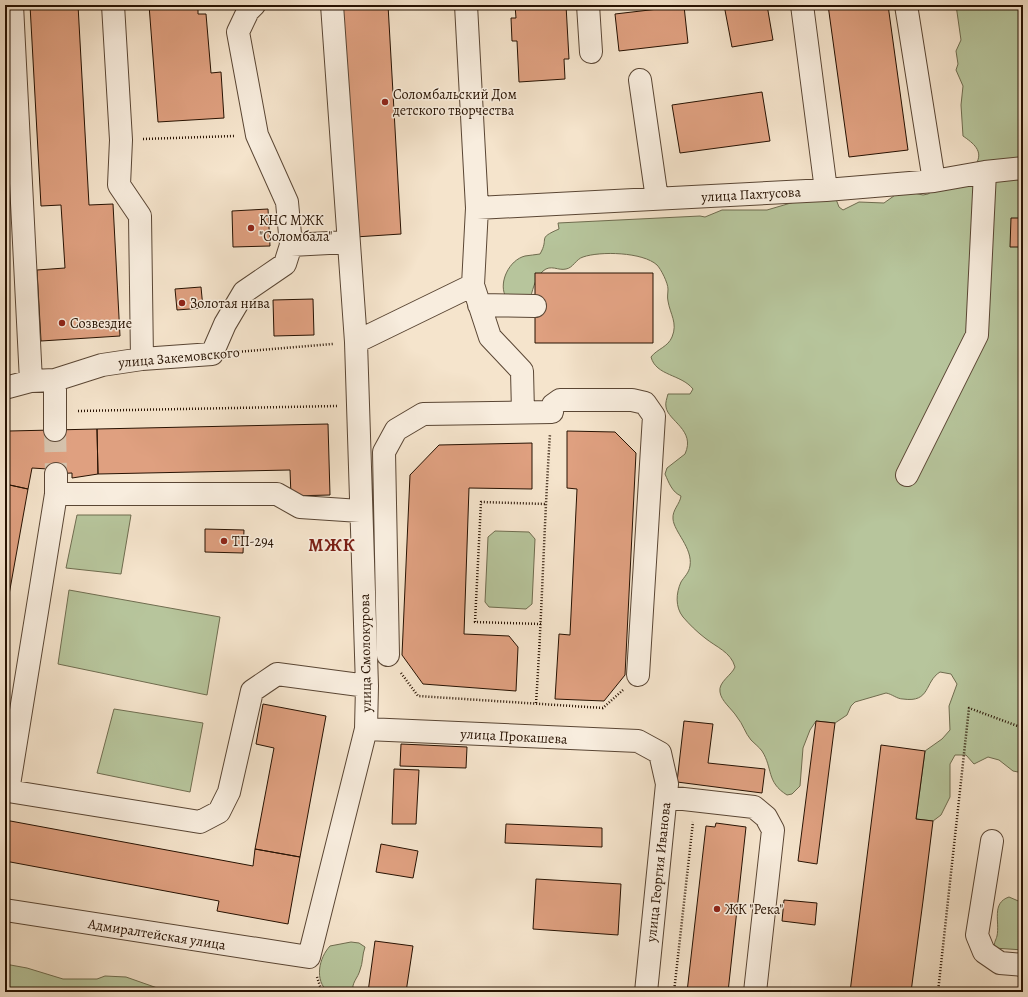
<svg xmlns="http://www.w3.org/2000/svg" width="1028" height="997" viewBox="0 0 1028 997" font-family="Alegreya,serif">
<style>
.green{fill:#b7c59c;stroke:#6f6c4f}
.building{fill:#dfa080;stroke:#271202}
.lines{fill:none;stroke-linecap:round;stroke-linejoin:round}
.minor-tunnel{stroke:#d6c4ae;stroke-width:22;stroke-dasharray:22 11;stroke-linecap:butt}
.minor-casing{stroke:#5a4634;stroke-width:24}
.path{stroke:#271202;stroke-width:2.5;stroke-dasharray:1 2;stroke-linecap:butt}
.minor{stroke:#f8edde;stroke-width:22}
.poi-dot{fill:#8f2418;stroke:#f8edde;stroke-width:1.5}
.labels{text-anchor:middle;stroke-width:3;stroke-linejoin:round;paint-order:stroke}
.poi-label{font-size:14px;fill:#271202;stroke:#f8edde;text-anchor:start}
.street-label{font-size:14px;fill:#271202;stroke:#f8edde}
.district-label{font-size:18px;font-weight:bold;letter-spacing:1px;fill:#7a1f14;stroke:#f8edde}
</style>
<rect width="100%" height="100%" fill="#f5e4cc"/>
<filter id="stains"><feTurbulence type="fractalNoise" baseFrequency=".005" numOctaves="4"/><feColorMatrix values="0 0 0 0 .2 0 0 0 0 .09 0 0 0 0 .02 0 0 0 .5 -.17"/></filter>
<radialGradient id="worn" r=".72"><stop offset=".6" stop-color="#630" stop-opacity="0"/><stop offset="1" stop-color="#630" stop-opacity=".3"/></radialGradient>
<path class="green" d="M956,5h67v768l-10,-2 -14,-11 -11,-3 -14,7 -8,-9h-11l-5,9v33l-9,18 -8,6 -17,-2 9,-68 17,-12 8,-9 -1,-24 8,-22 -6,-10 -11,-2c-16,10 -9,31 -37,27 -6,0 -11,-5 -17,-6l-31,9 -4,4 -4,9 -12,8 -19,-2 -6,9 -7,18 -3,38 -8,8 -5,1c-21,-13 -14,-27 -25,-44 -3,-4 -7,-7 -11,-11 -6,-7 -8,-16 -14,-23 -5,-8 -16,-16 -17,-25 -2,-10 12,-17 15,-25 -4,-15 -19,-20 -30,-29 -8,-6 -16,-14 -22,-21 -8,-10 -7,-24 -2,-35 3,-5 8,-9 9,-16 3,-18 -16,-34 -17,-47 -1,-9 7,-15 8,-23 -9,-4 -12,-13 -16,-22l2,-6 18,-14c11,-24 -17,-33 -19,-47 -1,-4 1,-9 2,-13h22l3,-5c-12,-15 -37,-13 -42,-32 6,-8 17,-10 21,-20 6,-14 -2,-23 -4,-36 -1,-4 0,-8 0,-12 0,-6 -7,-20 -11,-24 -14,-13 -57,-14 -74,-8 -7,2 -10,11 -17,12 -8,2 -15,-5 -23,2 -9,8 -10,20 -14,30l-24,-6c-6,-13 4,-35 20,-39 5,-1 10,-1 15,-2 10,-17 -4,-15 19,-25l-1,-6 142,-7 5,1 17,-7h45l41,-12 26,-4 5,13 4,3 16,-8 25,1 14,-10h16l9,2 5,-1 48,-30c8,-13 -3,-21 -13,-28l-2,-31 2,-19 -7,-16 2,-6 -2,-13 5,-11z
M77,515h54l-10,59 -55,-6z
M495,531l34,1 6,7 -3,65 -6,5 -37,-2 -4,-5 3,-65z
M69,590l151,27 -13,78 -149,-31z
M114,709l89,14 -13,69 -93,-19z
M1009,897l14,6v47l-29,-2c0,-6 2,-8 3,-12 3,-14 -6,-33 12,-39z
M351,942l8,1 6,4c-3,8 -2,16 -5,23 -2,8 -9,13 -7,22h-25c-14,-12 -9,-34 2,-46z
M5,964l22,4 36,11h34l8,-3 21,1 37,13 15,2h-173z"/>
<path class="building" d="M30,5h48l11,200 24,-1 7,132 -79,5 -4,-71 28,-2 -4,-63 -20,1z
M149,5h33v4l16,-1v6h8l5,59 10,-1 3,46 -66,4z
M388,5l13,229 -46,3 -13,-230z
M515,5h51l3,54h-5l1,20 -46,3 -2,-41h-5l-1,-23h5z
M724,5h43l6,35 -41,7z
M828,5h60l20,145 -59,7z
M684,6l4,37 -69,8 -4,-37z
M762,92l8,49 -90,12 -8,-48z
M268,209l2,37 -37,1 -1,-36z
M1011,218h12v29h-13z
M535,273h118v70h-118z
M201,287l2,21 -26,2 -2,-21z
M313,299l1,36 -40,1 -1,-36z
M328,424l2,71 -39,1 -1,-26 -192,4 -1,-45z
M97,429l1,45 -26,4v-5l-23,1 -1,-5 -16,-1 -4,21 -23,-5v-49l4,-4z
M567,431l48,1 21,21 -11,222 -21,26 -49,-2 4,-65 11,1 7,-146 -10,-1z
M532,443v46l-63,-1 -5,146 45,2 9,11 -2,44 -93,-7 -21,-29 8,-180 29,-30z
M5,484l23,5 -23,128z
M205,529l39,1 -1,23 -38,-1z
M263,704l63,12 -26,141 -45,-8 19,-101 -18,-4z
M684,721l29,3 -5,39 57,6 -3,24 -85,-11z
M816,721l19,2 -18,141 -19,-3z
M401,744l66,3 -1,21 -66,-2z
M881,745l44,6 -9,68 17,2 -10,80 -12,91h-61z
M394,769l25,1 -3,54h-24z
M5,820l248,46 2,-17 45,8 -12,67 -71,-13 2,-10 -214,-40z
M716,823l30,4 -18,165h-41l19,-166 9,1z
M506,824l96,4v19l-97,-4z
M381,844l37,7 -5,27 -37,-6z
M536,879l85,5 -3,51 -85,-6z
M784,900l33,3 -2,22 -33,-4z
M375,941l38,5 -7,46h-38z"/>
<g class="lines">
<path class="minor-tunnel" d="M55,430l1,44"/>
<defs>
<path id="minor" d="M12,5l19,376
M113,5l8,135 -2,45 21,31 2,143
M466,5l11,203 -4,77 17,52 32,34 1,41
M588,5l3,47
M802,5l24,185
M906,5l28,176
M640,80l17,119
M477,208l349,-18 108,-9 51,-9 38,-4
M291,245l57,-3
M479,305l56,1
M356,342l117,-57
M5,388l26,-7 24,-1 47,-15 40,-6 70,-5 13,-30 19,-32 41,-28 6,-19 -4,-43 -30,-67 -19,-103 10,-21 6,-6
M55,430v-50
M56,474v20
M907,475l70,-140 8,-163
M360,511l-60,-4 -23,-13h-221l-48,297 192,31 19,-10 10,-20 23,-101 25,-17 90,12
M388,655l-4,-203 12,-22 27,-16 129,-2 1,-7 7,-5h72l13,3 9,13 -16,259
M366,729l272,12 22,12 7,31 -21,208
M666,797l88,10 12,10 7,13 -18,162
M992,841l-15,94 7,17 16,11 23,2
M5,910l304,47 57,-228 1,-43 -11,-344 -24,-337"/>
</defs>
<use href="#minor" class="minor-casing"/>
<path class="path" d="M143,139l91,-3
M236,352l97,-8
M78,411l259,-5
M541,624l-66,-2 6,-120 64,2
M401,673l17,23 185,12 20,-18
M536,703c6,-89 8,-179 14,-269
M317,977l5,15
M674,992l19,-170
M938,992l31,-284 54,20"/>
<use href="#minor" class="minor"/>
</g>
<g class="poi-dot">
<circle cx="385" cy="102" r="4"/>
<circle cx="251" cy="228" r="4"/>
<circle cx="182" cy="303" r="4"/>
<circle cx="62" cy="323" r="4"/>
<circle cx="224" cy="541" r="4"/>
<circle cx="717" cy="909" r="4"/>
</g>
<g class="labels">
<g class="poi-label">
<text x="393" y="99">Соломбальский Дом<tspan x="393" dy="16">детского творчества</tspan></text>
<text x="259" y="225">КНС МЖК<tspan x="259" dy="16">"Соломбала"</tspan></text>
<text x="190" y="308">Золотая нива</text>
<text x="70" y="328">Созвездие</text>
<text x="232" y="546">ТП-294</text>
<text x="725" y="914">ЖК "Река"</text>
</g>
<g class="street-label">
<text transform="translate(751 194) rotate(-3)" y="5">улица Пахтусова</text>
<text transform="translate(179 357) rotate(-5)" y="5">улица Закемовского</text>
<text transform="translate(365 653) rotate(-91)" y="5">улица Смолокурова</text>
<text transform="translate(514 736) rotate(3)" y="5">улица Прокашева</text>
<text transform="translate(658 872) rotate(-84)" y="5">улица Георгия Иванова</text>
<text transform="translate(157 934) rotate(9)" y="5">Адмиралтейская улица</text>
</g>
<g class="district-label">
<text x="332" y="551">МЖК</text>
</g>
</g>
<rect width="1028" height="997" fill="none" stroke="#f5e4cc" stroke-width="20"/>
<rect x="6" y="6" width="1016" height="985" fill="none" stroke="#271202" stroke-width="2"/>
<rect x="10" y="10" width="1008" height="977" fill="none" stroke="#271202"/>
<rect width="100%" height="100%" filter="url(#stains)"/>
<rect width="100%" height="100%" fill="url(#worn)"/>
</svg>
